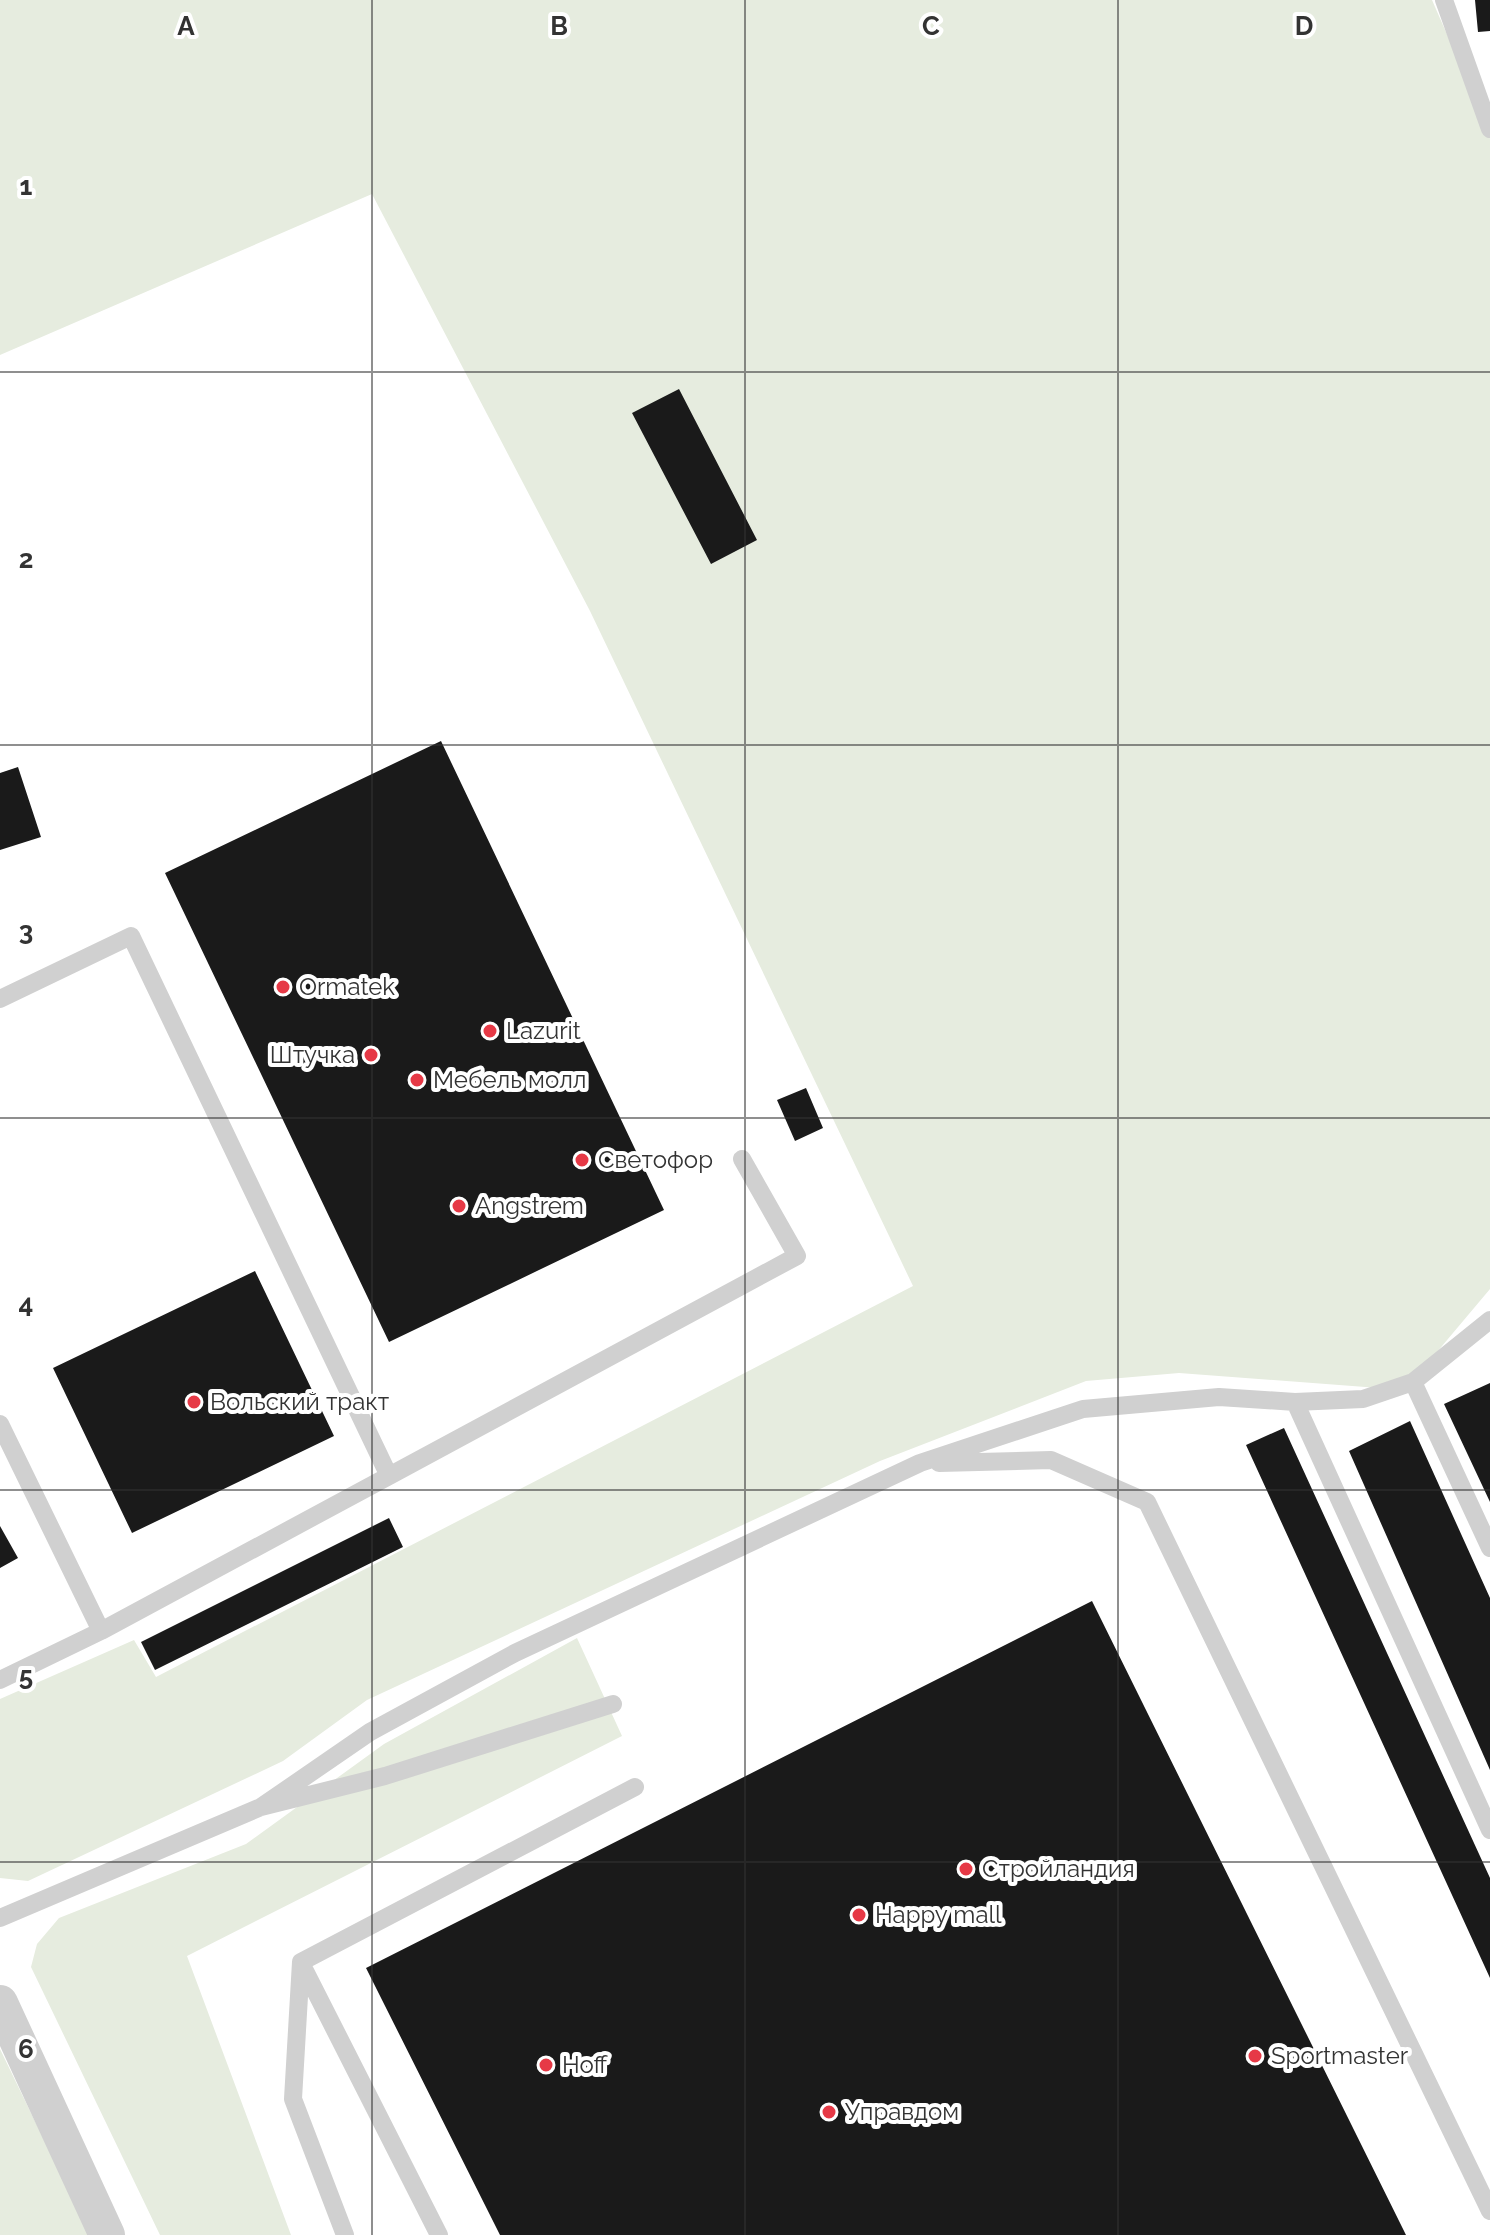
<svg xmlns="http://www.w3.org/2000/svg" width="1490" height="2235" viewBox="0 0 1490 2235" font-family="Raleway,sans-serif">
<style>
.green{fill:#e6ecdf}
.building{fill:#1a1a1a}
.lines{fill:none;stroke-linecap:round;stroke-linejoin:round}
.lane{stroke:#d0d0d0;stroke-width:18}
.street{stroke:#d0d0d0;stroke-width:36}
.grid{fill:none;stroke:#333;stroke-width:2;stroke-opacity:0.55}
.poi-dot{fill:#e63946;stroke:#fff;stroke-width:3}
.labels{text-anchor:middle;stroke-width:8;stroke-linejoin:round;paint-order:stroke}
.poi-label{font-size:24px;fill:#333;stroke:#fff;text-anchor:start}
.grid-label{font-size:26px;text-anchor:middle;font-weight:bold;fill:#333;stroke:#fff;stroke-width:8;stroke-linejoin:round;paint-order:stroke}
</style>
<rect width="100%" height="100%" fill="#fff"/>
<path class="green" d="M0,0h1432l58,133v1156l-85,101 -226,-17 -93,8 -206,80 -513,239 -84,61 -255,120 -28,-3v-179l134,-59 22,37 757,-391 -323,-675 -218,-417 -372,161z
M577,1638l45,98 -435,220 104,279h-131l-129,-268 6,-23 22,-26 187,-74 138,-100z
M0,2049l90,186h-90z"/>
<path class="building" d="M1475,0h15v31l-12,1z
M679,389l78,151 -46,24 -79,-151z
M441,741l223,469 -275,132 -224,-469z
M18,767l23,70 -41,13v-77z
M806,1088l17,40 -28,13 -18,-41z
M255,1271l79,165 -202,97 -79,-165z
M1490,1383v119l-46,-98z
M1410,1421l80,177v172l-141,-319z
M1284,1428l206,450v100l-244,-533z
M389,1518l14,29 -248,123 -14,-28z
M0,1526l18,32 -18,10z
M1092,1601l314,634h-906l-134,-267z"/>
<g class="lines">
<path class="lane" d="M1444,0l46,129
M0,999l131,-63 258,540 -288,155 -101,49
M1413,1382l77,166
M1295,1402l195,428
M0,1424l101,207
M939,1463l112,-3 96,42 343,709
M389,1476l408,-220 -55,-97
M261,1807l109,-75 145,-79 405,-190 163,-54 136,-12 76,5 68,-3 50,-17 77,-62
M0,1918l261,-111 124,-31 228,-72
M301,1963l138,272
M345,2235l-52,-136 8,-137 334,-175"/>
<path class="street" d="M0,2003l107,232"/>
</g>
<path class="grid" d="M372,0v2235M745,0v2235M1118,0v2235M0,372h1490M0,745h1490M0,1118h1490M0,1490h1490M0,1862h1490"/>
<g class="poi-dot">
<circle cx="283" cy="987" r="8"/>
<circle cx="490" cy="1031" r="8"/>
<circle cx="371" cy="1055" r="8"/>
<circle cx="417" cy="1080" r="8"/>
<circle cx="582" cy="1160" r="8"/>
<circle cx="459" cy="1206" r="8"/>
<circle cx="194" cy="1402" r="8"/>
<circle cx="966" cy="1869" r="8"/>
<circle cx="859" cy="1915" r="8"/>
<circle cx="1255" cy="2056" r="8"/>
<circle cx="546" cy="2065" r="8"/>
<circle cx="829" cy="2112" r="8"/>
</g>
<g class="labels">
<g class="poi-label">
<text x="299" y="995">Ormatek</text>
<text x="506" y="1039">Lazurit</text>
<text x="355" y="1063" text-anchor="end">Штучка</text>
<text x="433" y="1088">Мебель молл</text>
<text x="598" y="1168">Светофор</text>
<text x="475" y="1214">Angstrem</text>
<text x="210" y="1410">Вольский тракт</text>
<text x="982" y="1877">Стройландия</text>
<text x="875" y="1923">Happy mall</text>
<text x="1271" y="2064">Sportmaster</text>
<text x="562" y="2073">Hoff</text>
<text x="845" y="2120">Управдом</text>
</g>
</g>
<g class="grid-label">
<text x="186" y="35">A</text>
<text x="559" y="35">B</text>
<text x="931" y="35">C</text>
<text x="1304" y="35">D</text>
<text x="26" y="195">1</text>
<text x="26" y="568">2</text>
<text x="26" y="940">3</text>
<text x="26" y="1313">4</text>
<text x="26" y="1685">5</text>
<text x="26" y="2058">6</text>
</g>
</svg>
